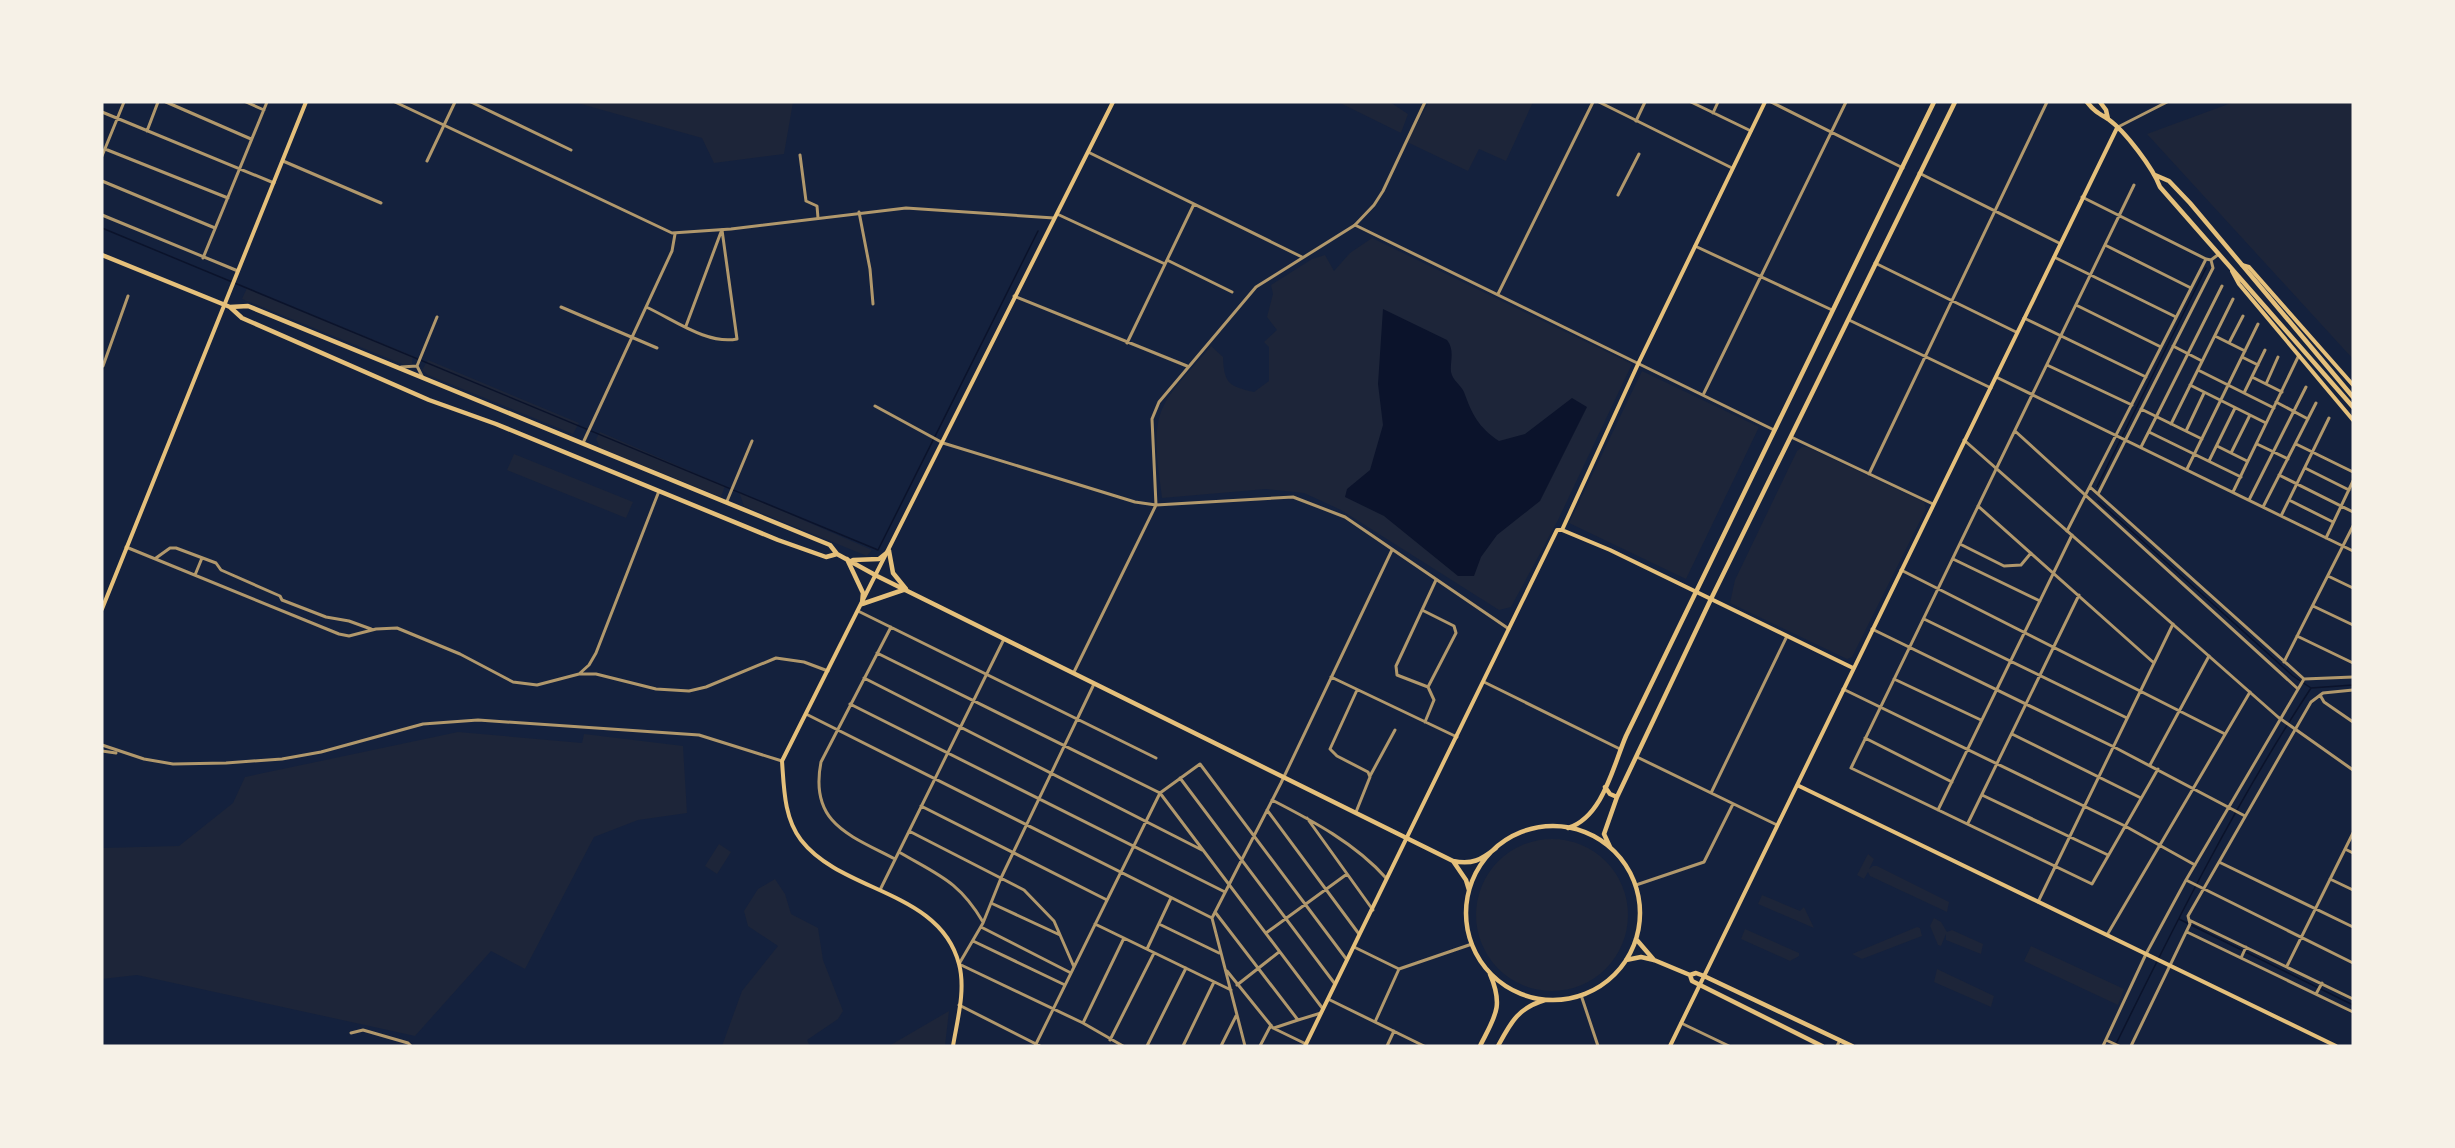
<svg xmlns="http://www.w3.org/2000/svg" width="2455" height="1148" viewBox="0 0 2455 1148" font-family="'Source Sans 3',sans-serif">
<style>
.green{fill:#1d2539}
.water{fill:#0b132b}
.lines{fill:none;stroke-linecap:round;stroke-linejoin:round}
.stream{stroke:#0b132b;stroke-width:1.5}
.minor{stroke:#b1986c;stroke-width:3}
.tertiary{stroke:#b1986c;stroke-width:3}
.secondary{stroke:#e5c07b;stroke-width:4}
.primary{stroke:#e5c07b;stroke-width:4.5}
</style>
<rect width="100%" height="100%" fill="#14213d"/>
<path class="green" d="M574,102h219l-9,52 -70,9 -12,-25z
M1338,102h52l18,12 -7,19z
M1429,102h104l-27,59 -27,-12 -11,22 -61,-29z
M2234,102h119v257l-206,-225z
M1372,238l260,126 -74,156 -47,87 -12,3 -158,-100 -37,-17 -38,-4 -104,9c-3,-29 -12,-66 2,-93 9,-18 33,-42 47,-59l12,11c1,27 6,29 31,35l15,-11v-34l-5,-5 13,-12 -10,-13 6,-23 -2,-9 41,-26 13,-4 9,16 16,-18z
M247,288l166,68 -1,8 -5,2 -165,-67z
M428,360l151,63 -6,11 -145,-59 -6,-5z
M1642,371l117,56 -73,152 -117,-56z
M600,432l125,54 -4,11 -121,-49 -4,-9z
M1802,447h5l117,55 2,7 -74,148 -5,2 -117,-56 5,-23 62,-129z
M514,454l119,48 -7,16 -119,-48z
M739,492l133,58 -5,6 -123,-50z
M458,732l124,11 2,-9 99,12 4,67 -49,7 -44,17 -69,132 -34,-18 -76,85 -278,-61 -35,4v-131l77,-2 54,-43 12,-26z
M1476 915a76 76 0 1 1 152 0a76 76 0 1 1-152 0Z
M719,844l12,8 -14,22 -12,-8z
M1868,854l6,5 -5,10 4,-3h4l72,36 -2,10 -77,-36 -2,-4 -4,7 -7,-4z
M775,879l10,15 6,20 27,14 5,32 20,51 -5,8 -31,21 3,6h-88l20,-55 36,-45 -30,-20 -4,-15 14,-22z
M1762,895l38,16 4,-4 10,21 -56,-24z
M1934,918l7,4 6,10 5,-2 31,14 -2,10 -35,-14v-6l-5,12 -3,-1 -8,-19z
M1917,927l3,1 2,8 -60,23 -10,-5z
M1745,929l54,24v3l-9,5 -49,-22z
M2031,946l93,43 -6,16 -94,-44z
M1937,969l57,27 -3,11 -57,-25z
M949,1011l-4,35h-56z"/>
<path class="water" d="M1383,309l64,31c8,10 3,21 4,32 2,9 10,13 13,20 8,22 14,35 35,49l26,-7 47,-36 15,9 -47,94 -43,34 -16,22 -7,19h-16l-74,-60 -39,-19 2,-8 23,-19 13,-45 -5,-41z"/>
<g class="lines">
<path class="stream" d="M102,228l776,322 160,-319
M2097,487l109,-219
M2098,501l195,175 18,12
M2179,919l174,86
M2115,1046c60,-122 121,-244 196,-358l42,-3"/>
<path class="minor" d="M166,102l85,37
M246,102l18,8
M471,102l100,48
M1691,102l60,29
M1771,102l132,66
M102,112l172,71
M1713,113l5,-11
M1636,121l9,-19
M147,131l11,-29
M105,149l123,49
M1088,152l214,105
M800,155l6,46 11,5 1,12
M102,156l22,-54
M283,161l98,42
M427,161l28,-59
M1919,173l140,70
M102,181l113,47
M2134,185l-283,583 241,116 66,-115
M1618,195l21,-41
M2082,197l124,62 5,1 8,-6
M859,212l11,57 3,35
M1057,214l108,50
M102,215l136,56
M1355,225l419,205
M2105,245l86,43
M1695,246l137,64
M2054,257l122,60
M203,258l64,-156
M1167,260l65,32
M1875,263l141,69
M1498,294l95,-192
M1014,296l173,70
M2076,305l85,42
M561,307l96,41
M646,307c27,12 61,38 91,32l-15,-109
M2024,318l122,59
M1849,320l142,68
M686,326l35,-94
M2215,336l30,15
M1127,343l67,-139
M2229,343l14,-27
M2173,346l29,15
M2242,357l16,8
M2047,365l85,40
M103,366l25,-70
M401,367l16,-1
M2198,370l76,38
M422,376l-5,-10 20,-49
M1996,377l357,174
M2252,377l30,15
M2266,384l12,-27
M2190,385l76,38
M1704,393l142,-291
M2244,393l21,-43
M2276,402l32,17
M875,406l68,37
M2141,409l61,30
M2171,424l62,-125
M2015,431l283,258
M2186,431l18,-38
M2149,432l92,45
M1791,437l142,67
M583,443l89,-192 3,-17
M2257,444l31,15
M2296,444l57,28
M2217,446l30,15
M2141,447l81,-161
M2231,453l19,-38
M2209,461l26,-53
M2305,468l44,22
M2187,469l71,-145
M1869,474l178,-372
M2279,475l74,37
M2090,487l214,192
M2233,492l66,-137
M2098,494l115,-226 -2,-8
M2249,500l57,-113
M2289,500l44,22
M727,501l25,-60
M1978,506l176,157
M2263,507l53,-104
M2281,516l48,-98
M2067,531l139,-272
M2326,538l27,-57
M1960,544l44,22 17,-1 10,-12
M126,547l213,87 10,2 27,-7 21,-1 63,26 53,28 24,3 42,-11h17l60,15 33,2 17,-4 70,-29 28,4 24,9
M156,558l14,-10h6l40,15 5,7 59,26 2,4 44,17 23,4 22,8
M1953,559l87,42
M1901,570l324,164
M195,575l7,-17
M2328,576l25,12
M2313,606l40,19
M1422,610l32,16 2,7 -28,54
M858,611l298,147
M1924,619l203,99
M891,627l-70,135c-12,61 28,73 74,97
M1872,629l242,118 131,69
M2297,636l56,27
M877,653l283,140 163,216
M2284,662l69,-136
M579,674l10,-9 7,-12 63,-162
M1331,677l126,60
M864,678l338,172
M1894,679l87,41
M1484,682l136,67
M1094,684l-93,194 -18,45 -24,41 124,59 40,23
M1428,687l-31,-12 -1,-9 40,-86
M1843,689l282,137 70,39
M2320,695l4,7 29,20
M850,704l375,188
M806,714l406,204
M1425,722l9,-22 -6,-13
M2012,734l129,64
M1865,738l87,44
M102,745l42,14 29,5 53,-1 56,-4 39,-7 102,-28 55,-4 221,15 83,26
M102,751l14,2
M1637,757l140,68
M2150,765l59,-109
M1370,776l25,-46
M1180,778l155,206
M1711,793l76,-157
M1982,795l126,60
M1272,800c41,21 84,44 114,78
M921,806l186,94
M1267,810l92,124
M1938,810l134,-275
M1356,812l14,-35 -2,-5 -31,-16 -7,-7 27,-59
M1307,818l66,92
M1968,823l111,-228
M909,831l115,59 30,31 20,46
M2345,849l8,4
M899,852c39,23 60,29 84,70
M2219,862l134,65
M2330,879l23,11
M2186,880l167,83
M1636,885l68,-23 29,-58
M880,890l124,-251
M2038,902l135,-278
M991,903l69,32
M1215,912l83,108 23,-7
M2189,920l164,79
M1095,924l136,66
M1159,924l60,29
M981,927l90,46
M2187,932l166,80
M1266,933l81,-59
M2107,935l143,-243
M973,941l92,44
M1354,947l45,22
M1147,949l24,-51
M2241,958l5,-11
M2287,966l66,-133
M1227,971l46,57 33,16
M1237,985l42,-33
M2316,994l6,-11
M1581,995l17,51
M1328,999l96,47
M959,1005l81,41
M1375,1022l24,-53 73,-25
M1083,1023l41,-85
M1681,1023l48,23
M1274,1028l24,-8
M351,1033l12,-3 45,13 3,3
M1110,1040l44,-87
M2106,1040l13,6
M1035,1046l125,-253 40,-29 147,196
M1147,1046l39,-78
M1183,1046l31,-64
M1221,1046l15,-30
M1245,1046l-33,-128 69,-135 111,-233
M1260,1046l11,-21
M1387,1046l7,-15
M1837,1046l3,-6
M2103,1046l43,-92 40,-74 118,-201 49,-2
M2131,1046l59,-122 -2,-8 123,-214 12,-9 30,-3"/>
<path class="tertiary" d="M395,102l277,131 59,-4 175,-21 148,10
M1599,102l133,66
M2118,127l49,-25
M1964,440l314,277 75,53
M943,443l192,59 21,3 137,-8 52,20 164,112
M1074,672l82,-167 -4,-86 7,-17 97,-115 99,-62 19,-20 9,-14 42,-89"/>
<path class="secondary" d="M2242,265l7,2 104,118
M2232,271l7,13 114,136
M1562,530l48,20 243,118
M102,609l204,-507
M1797,785l539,261
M953,1046c4,-25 13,-56 6,-82 -19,-74 -117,-71 -158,-124 -17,-22 -17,-52 -19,-79l331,-659
M1305,1046l252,-516h5l77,-168 126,-260
M1670,1046l447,-918"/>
<path class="primary" d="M2087,102c8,10 11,11 21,17 17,12 45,49 52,68l193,220
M2100,102l6,8 2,9
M2155,175l14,6 21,22 163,194
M102,255l128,52 12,11 187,82 67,24 282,116 48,17 11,-3
M230,307l18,-1 582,239 7,9 40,22 576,285c19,4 28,-1 43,-13
M847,559l16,34 -1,11 44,-15 -13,-16 -4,-22
M853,560l26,-1 10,-8
M1605,787l5,7 7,3
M1466 913a87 87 0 1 1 174 0a87 87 0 1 1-174 0Z
M1568,828c35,-11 45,-62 58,-92l308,-634
M1610,847l-6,-13 13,-37 94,-198 244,-497
M1453,861l13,19 3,10
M1636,939l18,21
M1626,960l15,-3 13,3 36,15 6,-2 8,3 148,70
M1690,975l2,6 130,65
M1480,1046c15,-30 24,-39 10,-72
M1498,1046c13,-24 20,-38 47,-46"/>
</g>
<rect width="2455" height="1148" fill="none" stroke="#f6f1e7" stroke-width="207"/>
</svg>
